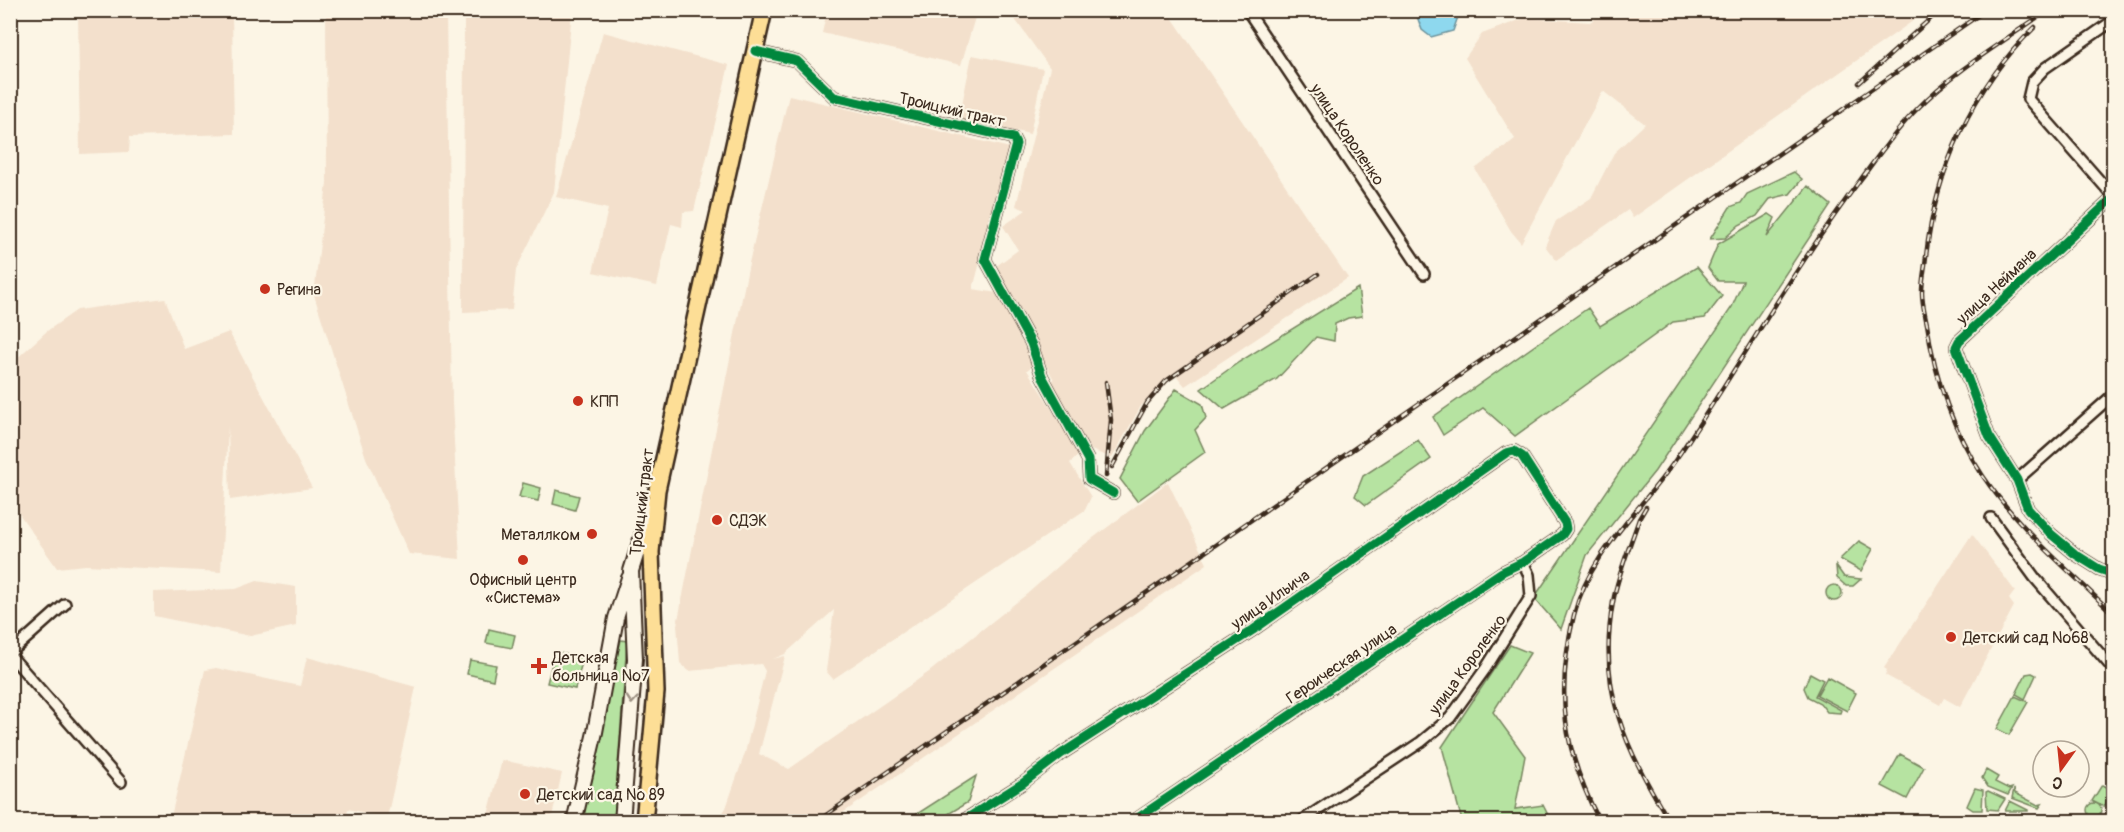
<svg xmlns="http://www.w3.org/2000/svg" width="2124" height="832" viewBox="0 0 2124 832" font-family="Pangolin,sans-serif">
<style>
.built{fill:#f3e0cc}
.green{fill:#b6e3a1;stroke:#788660;stroke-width:1.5}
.water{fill:#8ed8ee;stroke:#6d929b;stroke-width:1.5}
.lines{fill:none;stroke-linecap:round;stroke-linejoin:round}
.street-casing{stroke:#3b2a1e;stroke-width:14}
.secondary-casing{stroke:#3b2a1e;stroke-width:18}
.primary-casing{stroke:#3b2a1e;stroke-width:20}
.street{stroke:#fcf5e5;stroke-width:9}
.secondary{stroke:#fcf5e5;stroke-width:14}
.primary{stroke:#fdde96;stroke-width:15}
.rail-casing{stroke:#3b2a1e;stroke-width:4.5}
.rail{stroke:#fcf5e5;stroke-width:2;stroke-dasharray:7;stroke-linecap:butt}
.cycleway-casing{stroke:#fcf5e5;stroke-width:13}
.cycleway{stroke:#00873e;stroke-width:9}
.oneway{stroke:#9c9082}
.poi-dot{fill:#c8321e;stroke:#fcf5e5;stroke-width:2}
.labels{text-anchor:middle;stroke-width:4.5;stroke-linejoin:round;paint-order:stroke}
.street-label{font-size:16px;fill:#3b2a1e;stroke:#fcf5e5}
.poi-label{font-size:16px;fill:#3b2a1e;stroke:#fcf5e5;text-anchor:start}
</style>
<rect width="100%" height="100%" fill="#fcf5e5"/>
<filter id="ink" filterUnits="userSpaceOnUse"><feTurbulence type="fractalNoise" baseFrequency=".0167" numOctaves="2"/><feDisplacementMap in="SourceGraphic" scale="12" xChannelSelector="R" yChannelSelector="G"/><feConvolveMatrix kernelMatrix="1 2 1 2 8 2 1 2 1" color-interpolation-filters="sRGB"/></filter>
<g filter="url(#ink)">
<path class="built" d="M1167,10l181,268 -163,108 -10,-12 -34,32 -29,52 -21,-8 -42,-67 5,-3 -59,-113 23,-17 -15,-24 23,-16 -10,-4 34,-138 -41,-57z
M78,11h154l2,123 -104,3 -1,15 -49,2z
M326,11h120l6,391 8,157 -51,-5 -43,-96 -52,-163 13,-112z
M464,11h108l-18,181 -38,78 -4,40 -49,2z
M962,11l14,3 -15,51 -139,-32 5,-22z
M1605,11v-1l322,1 -294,207 -5,-8 -72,50 -11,-14 11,-25 35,-23 23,-45 31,-29 -42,-33 -82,152 -10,-12 -36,-62 40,-30 -50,-81 17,-24 43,-16 65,4z
M603,32l126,33 -35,146 -11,1 -1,15 -11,-3 -14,62 -64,-14 15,-63 -52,-12z
M972,55l71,14 -13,65 -71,-15z
M789,95l221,53 -37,141 24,4 37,72 -7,5 53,84 -10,9 21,34 -6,13 -252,169 -7,-8 8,-61 -49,44 -12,5 12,-3 -26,98 30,15 140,-97 98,-78 50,-44 91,-68 39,82 -376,257h-114l9,-13 19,-55 20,-82 -4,-7 -72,7 -9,-8 -3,-38 72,-362z
M165,298l19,51 45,-17 83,156 -82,12 -2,-74 -7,146 -135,-7 -29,3 -46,-66 -1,-129 4,-12 33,-30 30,-21z
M1972,534l43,57 -6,8 5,7 -54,101 -16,-9 -4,7 -55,-30 2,-5 -3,-2z
M257,581l39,6v39l-46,10 -96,-20v-24l82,-3z
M307,657l109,30 -29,131 -39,-9 -2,12h-176l35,-151 11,-2 84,18z
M502,760l60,13 -11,48h-56l-7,-6z"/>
<path class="green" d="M1794,172l8,7 -12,15 -20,5 -13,17 -18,9 -14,13 -15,1 20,-32 11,-4 6,-9z
M1808,186l23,19 -176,266 -68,84 -26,74 -27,-31 198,-291 11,-26h-25l-10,-13 10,-24 51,-30 6,4 -8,19z
M1697,267l25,29 -17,22 -32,4 -158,114 -32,-28 -40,27 -10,-18 155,-109 12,18z
M1358,288l4,28 -14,2 -13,6 -1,17 -18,-4 -39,42 -53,30 -23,-20 38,-27z
M1176,389l26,15 4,14 -11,12 10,22 -68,49 -17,-22 25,-48z
M1418,440l13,19 -65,46 -11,-9 8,-20z
M523,483l18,5 -3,13 -19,-4z
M556,490l23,6 -4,14 -22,-6z
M1859,541l14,8 -12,22 -21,-12z
M1836,566l8,11 17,2 -8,7h-7l-9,-8z
M1826 593a8 8 0 1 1 16 0a8 8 0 1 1-16 0Z
M489,629l26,6 -3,13 -26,-5z
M621,640l6,1 -13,180 -37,1z
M1510,645l20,8 -37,59 32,44 -10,53 28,-4 8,16h-89l-20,-74z
M555,652l28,6 -8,31 -28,-6z
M470,660l26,5 -3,15 -26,-6z
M1810,673l13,7 -8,16 26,14 -1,3 -13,-1 -7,-9 -12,-6 -4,-9z
M2032,673l4,2 -11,24 -9,-5 10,-20z
M1827,677l29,16 -9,18 -30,-16z
M2015,696l13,6 -19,33 -12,-6z
M1900,754l24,13 -17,32 -25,-13z
M1986,770l12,7 -3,5 14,7 3,-1 -4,7 -20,-8 -6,-9z
M976,776l-8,26 -31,19h-31z
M2102,785l10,5 -8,17 -12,-6z
M1975,788l8,2 -1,20h-9l-6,-4z
M2014,789l1,4 23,12 4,-1 -3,4 -27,-10z
M1988,791l17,8 -7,11 -11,-1 -1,-17z
M2010,801l18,9v1h-23z
M2087 810a7 7 0 1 1 14 0a7 7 0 1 1-14 0Z"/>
<path class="water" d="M1415,11h45l-7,20 -22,6 -9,-7z"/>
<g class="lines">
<defs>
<path id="street" d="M1247,10l177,264
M2114,20l-69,48 -13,14 -4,17 86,98
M755,51l42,10 37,36 179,41 3,6 -31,115 46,84 11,33 46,84 1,19 24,14
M2114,197l-155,144 -3,6 33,89 28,44 11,29 23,25 24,20 24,15 15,5
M2017,480l97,-86
M1991,518l44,60 79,92
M10,653l55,-49
M10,655l111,127
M113,822l1,-1
M961,822l62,-39 38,-29 192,-124 253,-177 8,-2 8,5 43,67 1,6 -4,6 -39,27 -21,10 -370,250
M1300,822l121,-80 29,-24 36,-50 45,-72 -2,-21 -6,-13"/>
<path id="secondary" d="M574,822l21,-90 21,-114 13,-40
M622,822l13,-163 -4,-88 21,-67"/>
<path id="primary" d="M644,822l12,-130 -5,-140 6,-62 107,-480"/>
</defs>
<use href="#street" class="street-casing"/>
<use href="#secondary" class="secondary-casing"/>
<use href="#primary" class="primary-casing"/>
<use href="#street" class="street"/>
<use href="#secondary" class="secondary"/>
<use href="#primary" class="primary"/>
<defs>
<path id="rail" d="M2035,27c-63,61 -99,142 -109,229 -1,12 -4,24 -4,36 0,11 3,22 5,32 8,55 25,105 56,152 35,52 86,94 131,139
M1859,83l81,-73
M1106,382l5,38 -5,56
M1112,467l35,-64 19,-22 152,-107
M1646,507l-7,12c-9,27 -21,55 -26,83 -16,89 12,145 57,220
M816,822l1170,-812
M1600,822c-37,-72 -45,-128 -26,-207 15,-61 66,-104 100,-153 64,-93 119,-193 187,-283 17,-23 35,-49 56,-70 38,-39 86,-67 131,-99"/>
</defs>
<use href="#rail" class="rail-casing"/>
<use href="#rail" class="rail"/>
<defs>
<path id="cycleway" d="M755,51l42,10 37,36 179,41 3,6 -31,115 46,84 11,33 46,84 1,19 24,14
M2114,197l-155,144 -3,6 33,89 28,44 11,29 23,25 24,20 24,15 15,5
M961,822l62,-39 38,-29 192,-124 253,-177 8,-2 8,5 43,67 1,6 -4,6 -39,27 -21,10 -370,250"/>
</defs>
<use href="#cycleway" class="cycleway-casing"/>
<use href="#cycleway" class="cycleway"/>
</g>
<defs><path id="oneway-chevron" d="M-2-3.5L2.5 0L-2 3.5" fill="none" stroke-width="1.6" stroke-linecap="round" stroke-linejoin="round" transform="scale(1.5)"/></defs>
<use class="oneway" href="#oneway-chevron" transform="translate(632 700) rotate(95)"/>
</g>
<g class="poi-dot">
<circle cx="265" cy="289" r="6"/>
<circle cx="578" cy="401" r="6"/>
<circle cx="717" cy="520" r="6"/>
<circle cx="592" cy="534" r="6"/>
<circle cx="523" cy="560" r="6"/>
<circle cx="1951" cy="637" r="6"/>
<path d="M536 657h6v6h6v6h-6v6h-6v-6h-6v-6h6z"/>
<circle cx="525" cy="794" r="6"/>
</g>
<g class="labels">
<g class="street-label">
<text transform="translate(952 109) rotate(13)" y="6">Троицкий тракт</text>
<text transform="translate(1348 134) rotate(56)" y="6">улица Короленко</text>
<text transform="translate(1996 286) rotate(-43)" y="6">улица Неймана</text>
<text transform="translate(641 502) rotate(-83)" y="6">Троицкий тракт</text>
<text transform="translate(1270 599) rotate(-35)" y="6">улица Ильича</text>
<text transform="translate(1341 663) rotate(-34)" y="6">Героическая улица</text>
<text transform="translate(1467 664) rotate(-54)" y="6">улица Короленко</text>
</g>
<g class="poi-label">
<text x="277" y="295">Регина</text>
<text x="590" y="407">КПП</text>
<text x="729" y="526">СДЭК</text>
<text x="580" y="540" text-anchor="end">Металлком</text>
<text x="523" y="585" text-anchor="middle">Офисный центр<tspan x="523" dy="18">«Система»</tspan></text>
<text x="1963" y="643">Детский сад №68</text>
<text x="552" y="663">Детская<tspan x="552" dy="18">больница №7</tspan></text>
<text x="537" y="800">Детский сад № 89</text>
</g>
</g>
<rect width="2124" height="832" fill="none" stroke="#fcf5e5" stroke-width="36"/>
<rect x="18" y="18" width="2088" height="796" fill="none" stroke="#3b2a1e" stroke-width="2" filter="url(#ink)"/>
<g transform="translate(2061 769) rotate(195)"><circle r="28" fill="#fcf5e5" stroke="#afa495" stroke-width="1.5"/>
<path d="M0-4.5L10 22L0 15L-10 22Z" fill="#c8321e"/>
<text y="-9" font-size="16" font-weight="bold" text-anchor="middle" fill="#3b2a1e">С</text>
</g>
</svg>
